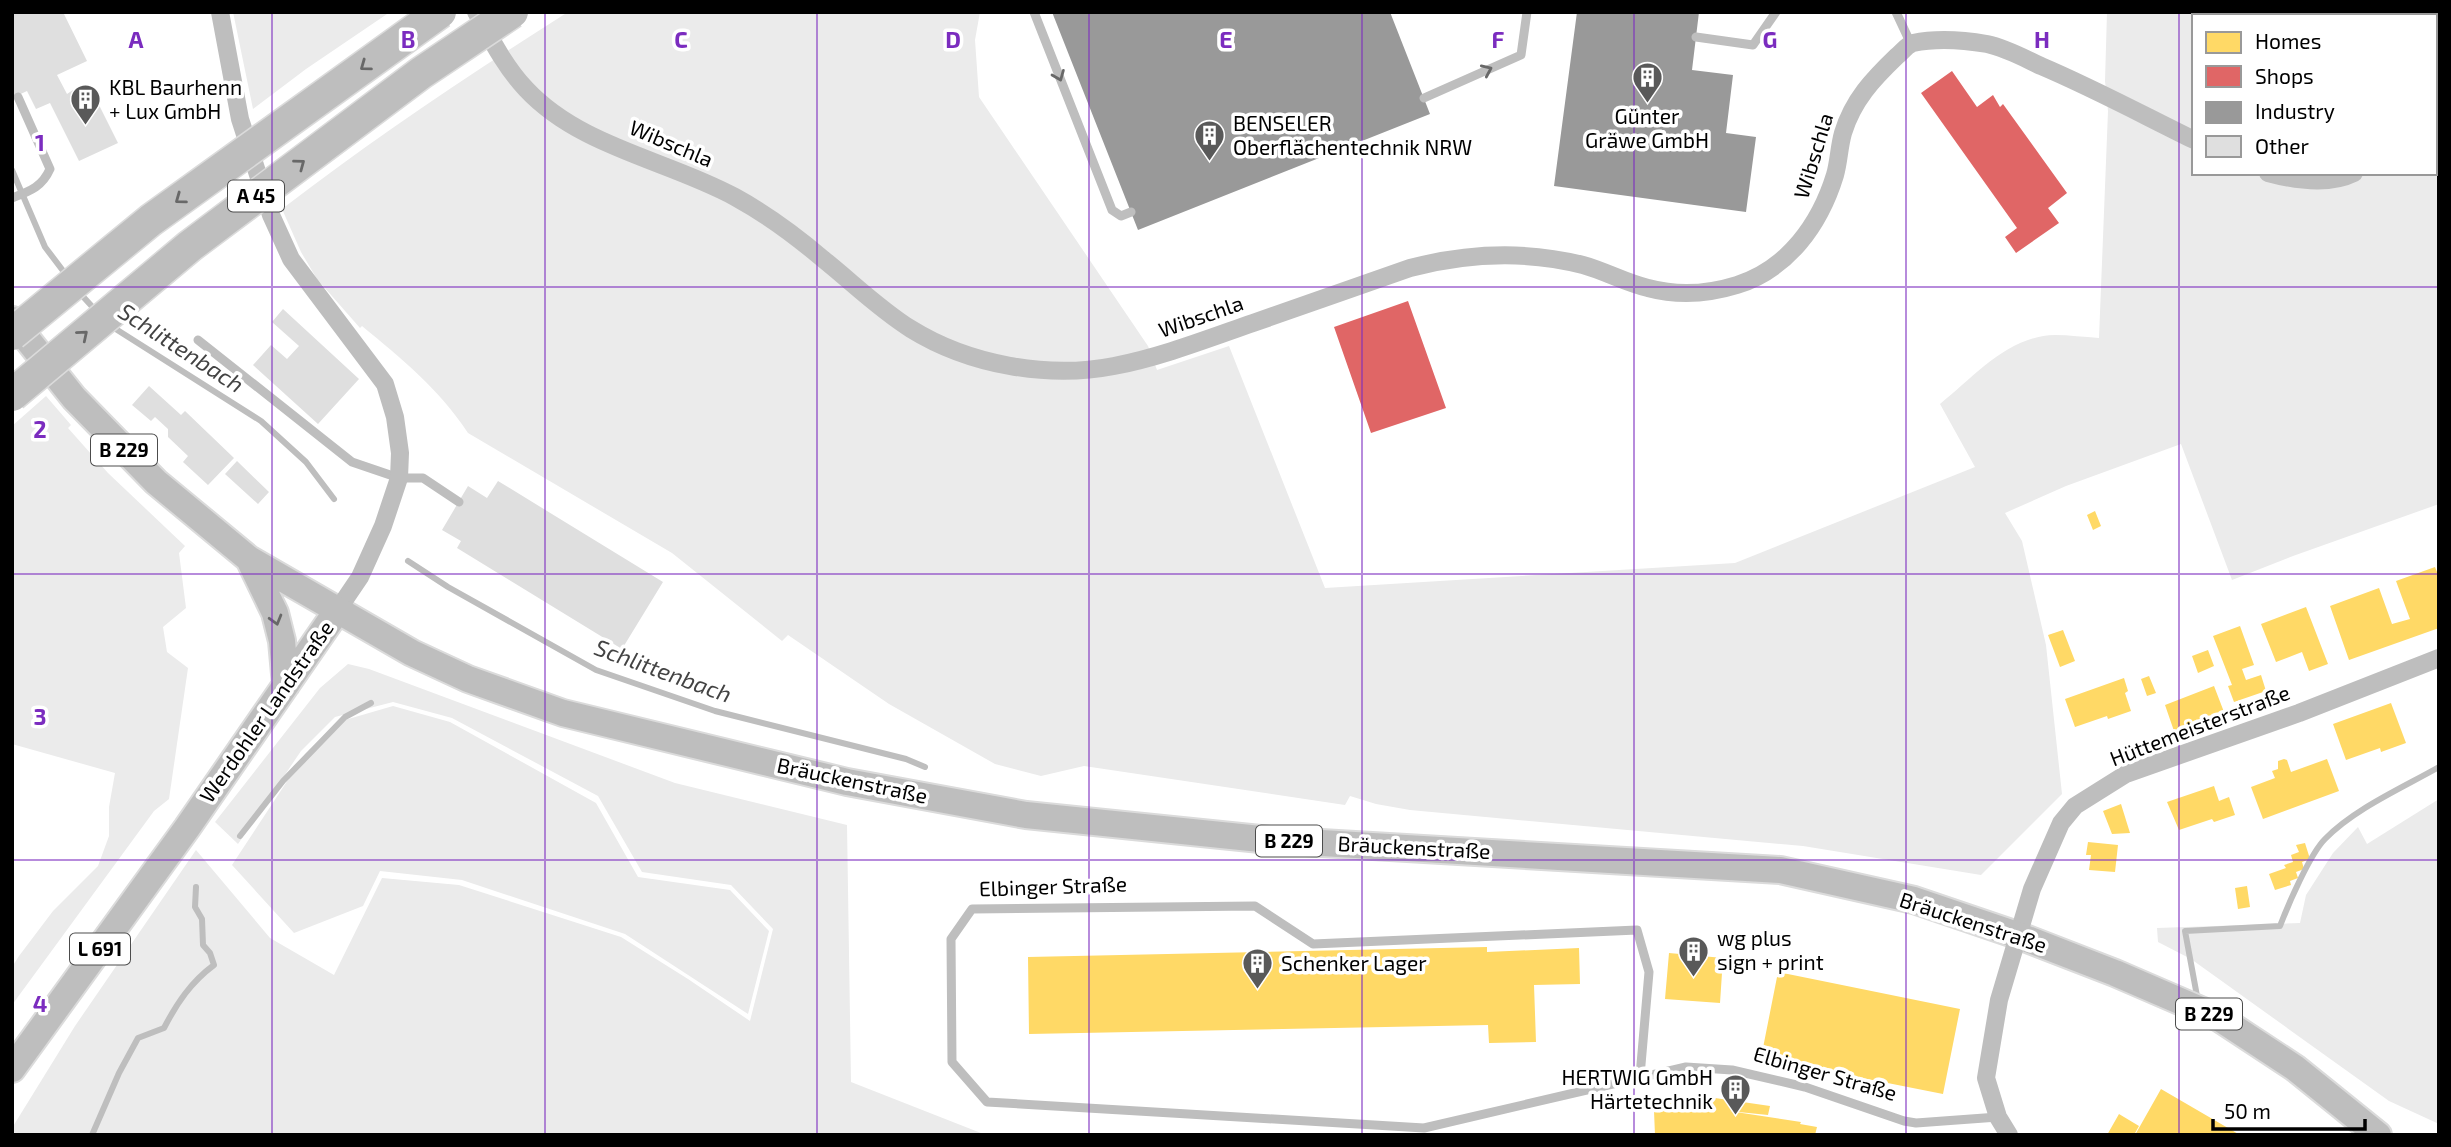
<svg xmlns="http://www.w3.org/2000/svg" width="2451" height="1147" viewBox="0 0 2451 1147" font-family="'Exo 2',sans-serif">
<style>
.green{fill:#ebebeb}
.homes{fill:#ffd966}
.shops{fill:#e06666}
.industry{fill:#999}
.lines{fill:none;stroke-linecap:round;stroke-linejoin:round}
.stream{stroke:#bebebe;stroke-width:6}
.building{fill:#dfdfdf}
.primary-casing{stroke:#dbdbdb;stroke-width:30}
.lane{stroke:#bebebe;stroke-width:9}
.street{stroke:#bebebe;stroke-width:18}
.primary{stroke:#bebebe;stroke-width:26}
.highway-bridge-casing{stroke:#dbdbdb;stroke-width:35;stroke-linecap:butt}
.highway-bridge{stroke:#bebebe;stroke-width:32}
.oneway{stroke:#686868}
.grid{fill:none;stroke:#7b2cbf;stroke-width:2;stroke-opacity:0.55}
.labels{text-anchor:middle;stroke-width:7;stroke-linejoin:round;paint-order:stroke}
.shield{fill:#fff;stroke:#4c4c4c;stroke-width:2}
.shield-label{font-size:19px;font-weight:bold;fill:#000}
.poi-label{font-size:21px;fill:#000;stroke:#fff;text-anchor:start}
.street-label{font-size:21px;fill:#000;stroke:#fff}
.water-label{font-size:23px;font-style:italic;fill:#434343;stroke:#fff}
.grid-label{font-size:23px;text-anchor:middle;font-weight:bold;fill:#7b2cbf;stroke:#fff;stroke-width:7;stroke-linejoin:round;paint-order:stroke}
</style>
<rect width="100%" height="100%" fill="#fff"/>
<path class="green" d="M233,12h157l-84,57 -53,40z
M568,12h412l-5,28 4,57 169,249 9,24 72,-24 96,242 410,-25 240,-96 -35,-63c35,-28 68,-68 115,-69 14,0 29,2 44,3l9,-227 -3,-30 2,-69h260l2,4h-175v157h241v-38l4,6v363l-146,52 -61,24 -51,-136 -115,42 -61,27 17,28 24,104 16,149 -81,81 -178,-29 -393,-36 -34,-6 -26,-8 -5,9 -261,-39 -43,10 -46,-12 -106,-60 -101,-69 -6,6 -110,-88 -204,-120c-28,-43 -66,-74 -106,-107l-2,2 -43,-49 -16,-27 -19,-43c92,-71 188,-135 286,-197z
M46,396l25,29 -3,3 40,45 77,73 -6,7 7,55 -23,19 4,25 21,16 -19,131 -15,12 -142,194v-38l7,-11 34,-45 45,-45 11,-30v-29l6,-34 -103,-29v-318z
M348,664l21,5 306,114 172,42 4,257 135,53h-974v-7l63,-102 121,-176 74,88 64,37 48,-97 77,7 162,52 67,42 62,42 23,-92 -42,-44 -89,-13 -44,-76 -146,-78 -59,-16 -58,15 -34,34 -63,93 -23,-22 105,-134z
M393,706l57,16 146,81 42,74 92,13 39,41 -21,83 -123,-80 -163,-54 -82,-9 -17,35 -69,27 -62,-68 73,-111 33,-32z
M2439,799v325l-50,-23 -198,-142 -33,-17 -1,-14 143,-5 6,-28 27,-42 25,-26 9,17z"/>
<path class="homes" d="M2095,511l6,15 -8,4 -6,-15z
M2435,567l4,10v51l-90,32 -19,-54 49,-18 13,36 18,-5 -14,-38z
M2306,607l22,57 -19,7 -7,-19 -26,10 -15,-38z
M2240,626l14,39 -12,4 4,11 15,-5 5,16 -32,11 -6,-16 4,-1 -19,-49z
M2063,630l12,31 -15,6 -12,-32z
M2208,650l6,16 -16,7 -6,-17z
M2149,676l7,17 -9,3 -6,-17z
M2124,678l4,13 -3,2 6,18 -23,8 -1,-3 -32,11 -10,-28z
M2214,686l10,26 -50,19 -9,-26z
M2391,703l15,40 -25,9 -1,-4 -34,12 -13,-36z
M2284,759l3,1 4,12 36,-13 12,32 -76,28 -12,-32 24,-9 -3,-7 6,-2v-8z
M2214,786l5,15 10,-4 6,18 -21,7 -2,-3 -33,11 -12,-28z
M2121,804l9,29 -18,1 -9,-23z
M2088,842l30,3 -3,27 -26,-2 2,-15h-5z
M2305,843l5,16 -8,3 2,7 -8,3 2,6 -8,3 1,4 -16,5 -6,-16 17,-6 -2,-3 9,-3 -2,-7 8,-3 -3,-7z
M2247,886l3,21 -12,2 -3,-21z
M1487,947v5l92,-4 1,36 -46,1 2,57 -47,1 -1,-18 -459,9 -1,-77z
M1669,953l54,5 -3,45 -55,-4z
M1778,972l182,37 -17,85 -182,-36z
M2161,1089l79,46h-105z
M1715,1098l55,8 -2,9 -39,-4 72,11 -1,2 17,3 -2,8h-160l-1,-24 16,-1v-9z
M2119,1114l20,12 -5,9h-27z"/>
<path class="shops" d="M1952,71l25,36 16,-12 7,12 3,-3 64,89 -19,15 11,15 -43,30 -11,-16 12,-9 -96,-135z
M1408,301l38,107 -75,25 -37,-106z"/>
<path class="industry" d="M1052,12h338l40,102 -292,116z
M1577,12h122l-7,58 41,5 -7,58 30,4 -10,75 -192,-26z"/>
<g class="lines">
<path class="stream" d="M12,170l33,77 22,29
M77,290l21,23
M111,326l150,95 45,41 28,37
M408,561l40,26 148,83 119,41 191,48 19,8
M240,836l43,-55 34,-35 28,-29 26,-14
M2197,996l-12,-65 95,-5c8,-21 30,-72 45,-87 29,-30 77,-51 114,-72
M92,1135l27,-62 19,-35 26,-10c13,-25 27,-46 50,-63l-4,-12 -7,-8 -1,-26 -7,-12 1,-20"/>
</g>
<path class="building" d="M12,12h51l24,49 -30,14 10,19 6,-4 11,22 15,-7 19,38 -39,18 -29,-58 -14,6 -9,-18 -15,7z
M283,309l76,70 -41,45 -65,-59 18,-20 16,14 12,-13 -27,-24z
M149,386l32,29 4,-4 49,47 -26,27 -25,-23 5,-6 -20,-19v-8l-13,-12 -4,4 -19,-16z
M237,461l32,31 -11,12 -33,-30z
M498,481l165,101 -41,67 -165,-101 4,-7 -19,-11 26,-44 19,12z"/>
<g class="lines">
<defs>
<path id="primary" d="M12,320l62,78 82,84 93,77 163,94 56,26 95,34 284,69 179,33 244,25 510,30 134,30 103,35 98,38 104,45 76,50 83,67
M249,559l26,54 7,28 4,44
M12,1069l175,-241 150,-217"/>
</defs>
<use href="#primary" class="primary-casing"/>
<path class="lane" d="M1034,12l78,198 9,6 10,-4
M1896,12l15,32
M1696,37l57,8 23,-33
M1424,98l97,-43 6,-43
M12,198c18,-7 30,-11 38,-29l-32,-72
M198,340l154,122 47,16h24l36,24
M1640,1076l9,-104 -12,-42 -324,14 -58,-38 -283,3 -21,30 1,123 35,40 437,26 262,-61 46,3 73,17 99,34 12,2 82,-6"/>
<path class="street" d="M220,12l20,107 31,96 20,44 94,125 10,33 5,36 -1,25 -16,48 -23,51 -23,34
M476,12c15,27 29,55 50,77 54,58 141,71 209,108 31,17 61,39 88,62 30,24 56,50 88,70 58,36 137,50 203,37 47,-9 93,-27 139,-43 52,-18 105,-37 157,-55 58,-15 114,-18 173,-3 22,6 43,18 65,23 30,8 60,6 89,-3 51,-16 83,-61 98,-110 4,-14 4,-28 8,-42 10,-33 30,-54 54,-77 5,-4 10,-11 16,-13 23,-5 51,-3 74,1 19,4 37,14 54,22 52,22 102,49 153,74
M2435,113l4,-4
M2268,173c26,7 60,13 86,0
M2009,1135l-11,-18 -12,-39 13,-78 33,-111 29,-66 14,-17 51,-32 173,-61 140,-55"/>
<use href="#primary" class="primary"/>
<defs>
<path id="highway-bridge" d="M12,334l139,-114 289,-208
M12,395l178,-149 231,-173 91,-61"/>
</defs>
<use href="#highway-bridge" class="highway-bridge-casing"/>
<use href="#highway-bridge" class="highway-bridge"/>
</g>
<defs><path id="oneway-chevron" d="M-2-3.5L2.5 0L-2 3.5" fill="none" stroke-width="1.6" stroke-linecap="round" stroke-linejoin="round" transform="scale(1.75)"/></defs>
<g class="oneway">
<use href="#oneway-chevron" transform="translate(365 66) rotate(144)"/>
<use href="#oneway-chevron" transform="translate(1487 70) rotate(-24)"/>
<use href="#oneway-chevron" transform="translate(1059 76) rotate(68)"/>
<use href="#oneway-chevron" transform="translate(300 164) rotate(-37)"/>
<use href="#oneway-chevron" transform="translate(180 199) rotate(144)"/>
<use href="#oneway-chevron" transform="translate(83 335) rotate(-40)"/>
<use href="#oneway-chevron" transform="translate(276 620) rotate(74)"/>
</g>
<path class="grid" d="M272,12v1123M545,12v1123M817,12v1123M1089,12v1123M1362,12v1123M1634,12v1123M1906,12v1123M2179,12v1123M12,287h2427M12,574h2427M12,860h2427"/>
<defs>
<symbol id="building-pin" viewBox="-11 -11 22 30"><path d="M0 17L-7.5 6A9.5 9.5 0 1 1 7.5 6Z" fill="#595959" stroke="#fff"/><path d="M-4-6H4V6H1V3H-1V6H-4ZM-2.5-4.3h1.7v1.8h-1.7ZM.8-4.3h1.7v1.8H.8ZM-2.5-1h1.7V.8h-1.7ZM.8-1h1.7V.8H.8Z" fill="#fff"/></symbol>
</defs>
<g fill-rule="evenodd">
<use href="#building-pin" x="1630" y="60" width="35" height="47"/>
<use href="#building-pin" x="68" y="82" width="35" height="47"/>
<use href="#building-pin" x="1192" y="118" width="35" height="47"/>
<use href="#building-pin" x="1676" y="934" width="35" height="47"/>
<use href="#building-pin" x="1240" y="946" width="35" height="47"/>
<use href="#building-pin" x="1718" y="1072" width="35" height="47"/>
</g>
<g class="labels">
<g class="shield">
<rect x="228" y="180.5" width="56" height="31" rx="5"/>
<rect x="91" y="434.5" width="66" height="31" rx="5"/>
<rect x="1256" y="825.5" width="66" height="31" rx="5"/>
<rect x="70" y="933.5" width="60" height="31" rx="5"/>
<rect x="2176" y="998.5" width="66" height="31" rx="5"/>
</g>
<g class="shield-label">
<text x="256" y="203">A 45</text>
<text x="124" y="457">B 229</text>
<text x="1289" y="848">B 229</text>
<text x="100" y="956">L 691</text>
<text x="2209" y="1021">B 229</text>
</g>
<g class="poi-label">
<text x="109" y="95">KBL Baurhenn<tspan x="109" dy="24">+ Lux GmbH</tspan></text>
<text x="1647" y="124" text-anchor="middle">Günter<tspan x="1647" dy="24">Gräwe GmbH</tspan></text>
<text x="1233" y="131">BENSELER<tspan x="1233" dy="24">Oberflächentechnik NRW</tspan></text>
<text x="1717" y="946">wg plus<tspan x="1717" dy="24">sign + print</tspan></text>
<text x="1281" y="971">Schenker Lager</text>
<text x="1713" y="1085" text-anchor="end">HERTWIG GmbH<tspan x="1713" dy="24">Härtetechnik</tspan></text>
</g>
<g class="street-label">
<text transform="translate(671 144) rotate(23)" y="7">Wibschla</text>
<text transform="translate(1814 156) rotate(-73)" y="7">Wibschla</text>
<text transform="translate(1201 317) rotate(-19)" y="7">Wibschla</text>
<text transform="translate(267 712) rotate(-55)" y="7">Werdohler Landstraße</text>
<text transform="translate(2200 726) rotate(-21)" y="7">Hüttemeisterstraße</text>
<text transform="translate(852 781) rotate(12)" y="7">Bräuckenstraße</text>
<text transform="translate(1414 848) rotate(3)" y="7">Bräuckenstraße</text>
<text transform="translate(1053 887) rotate(-2)" y="7">Elbinger Straße</text>
<text transform="translate(1973 923) rotate(18)" y="7">Bräuckenstraße</text>
<text transform="translate(1825 1074) rotate(16)" y="7">Elbinger Straße</text>
</g>
<g class="water-label">
<text transform="translate(181 348) rotate(33)" y="8">Schlittenbach</text>
<text transform="translate(663 671) rotate(20)" y="8">Schlittenbach</text>
</g>
</g>
<g class="grid-label">
<text x="136" y="48">A</text>
<text x="408" y="48">B</text>
<text x="681" y="48">C</text>
<text x="953" y="48">D</text>
<text x="1226" y="48">E</text>
<text x="1498" y="48">F</text>
<text x="1770" y="48">G</text>
<text x="2042" y="48">H</text>
<text x="40" y="151">1</text>
<text x="40" y="438">2</text>
<text x="40" y="725">3</text>
<text x="40" y="1012">4</text>
</g>
<rect width="2451" height="1147" fill="none" stroke="#000000" stroke-width="28"/>
<rect x="2192" y="14" width="245" height="161" fill="#ffffff" stroke="#999999" stroke-width="2"/>
<rect x="2206" y="32" width="35" height="21" fill="#ffd966" stroke="#999999" stroke-width="2"/>
<text x="2255" y="49" font-size="21" fill="#000000">Homes</text>
<rect x="2206" y="66" width="35" height="21" fill="#e06666" stroke="#999999" stroke-width="2"/>
<text x="2255" y="84" font-size="21" fill="#000000">Shops</text>
<rect x="2206" y="102" width="35" height="21" fill="#999999" stroke="#999999" stroke-width="2"/>
<text x="2255" y="119" font-size="21" fill="#000000">Industry</text>
<rect x="2206" y="136" width="35" height="21" fill="#dfdfdf" stroke="#999999" stroke-width="2"/>
<text x="2255" y="154" font-size="21" fill="#000000">Other</text>
<path d="M2213 1119v10h152v-10" fill="none" stroke="#000000" stroke-width="3.5"/>
<text x="2224" y="1119" font-size="21" fill="#000000" stroke="#ffffff" stroke-width="5" paint-order="stroke">50 m</text>
</svg>
